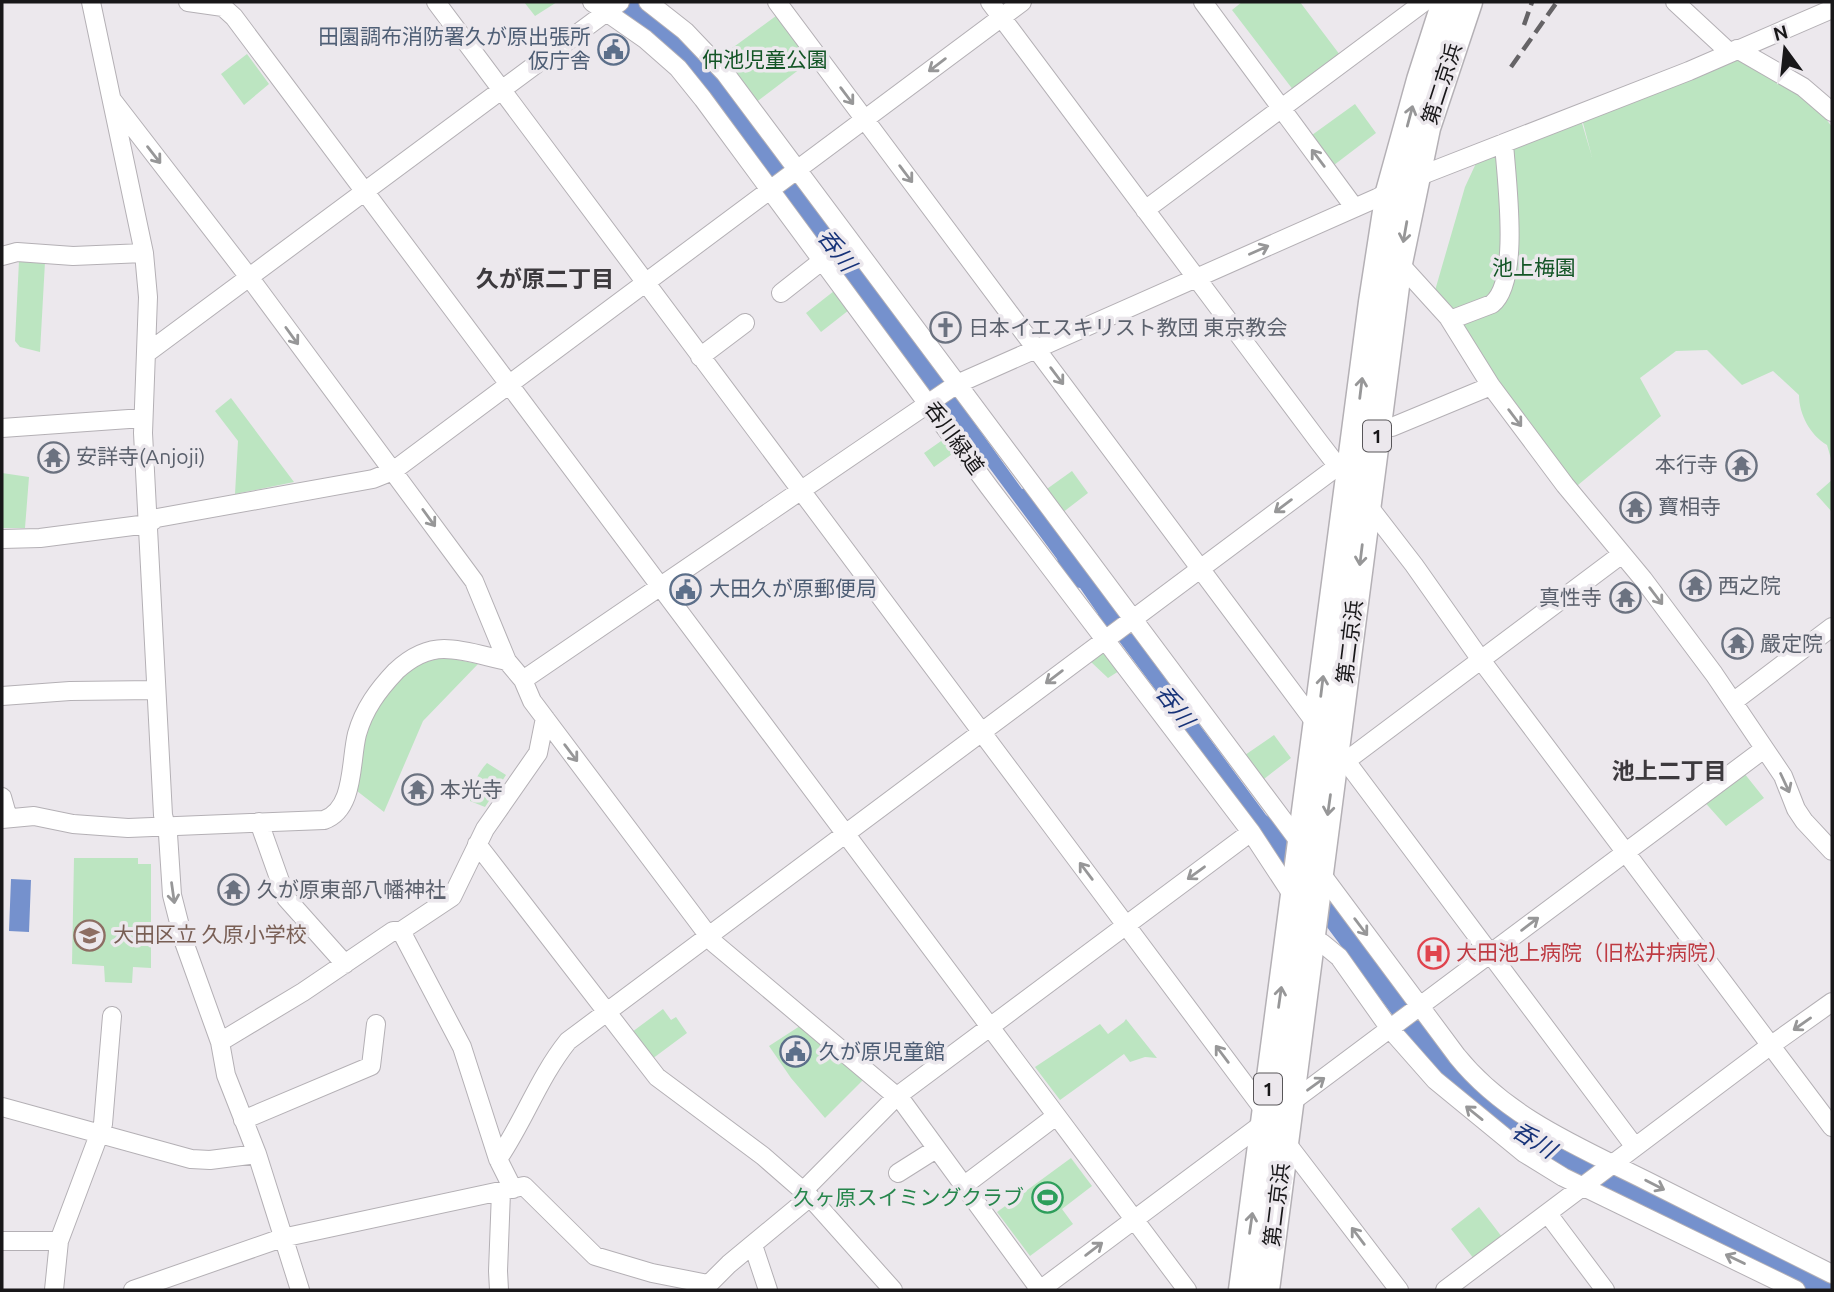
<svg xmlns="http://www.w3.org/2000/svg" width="1834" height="1292" viewBox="0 0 1834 1292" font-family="Ubuntu,'Noto Sans JP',sans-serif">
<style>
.green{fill:#bce5c1}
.water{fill:#7591cd}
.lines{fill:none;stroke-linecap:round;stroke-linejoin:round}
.minor-casing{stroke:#b4b0b5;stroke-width:20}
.highway-casing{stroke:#b4b0b5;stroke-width:29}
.minor{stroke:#fff;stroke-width:18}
.highway{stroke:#fff;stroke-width:26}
.rail{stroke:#656366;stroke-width:4.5;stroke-dasharray:14 7;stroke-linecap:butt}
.oneway{stroke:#979798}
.labels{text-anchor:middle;stroke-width:7;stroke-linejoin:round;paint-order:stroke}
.shield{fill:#ece8ed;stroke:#585659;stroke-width:2}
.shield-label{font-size:19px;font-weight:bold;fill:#181719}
.service-label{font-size:21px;fill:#4e5e75;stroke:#ece8ed;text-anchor:start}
.park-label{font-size:21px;fill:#135526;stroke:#ece8ed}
.street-label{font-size:21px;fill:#181719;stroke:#ece8ed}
.worship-label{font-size:21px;fill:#5b616d;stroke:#ece8ed;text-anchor:start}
.education-label{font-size:21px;fill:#785e54;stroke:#ece8ed;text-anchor:start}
.health-label{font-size:21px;fill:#be3a42;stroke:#ece8ed;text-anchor:start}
.leisure-label{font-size:21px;fill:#27864d;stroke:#ece8ed;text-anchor:end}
.water-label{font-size:23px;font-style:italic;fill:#173379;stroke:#ece8ed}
.neighbourhood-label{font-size:23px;font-weight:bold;fill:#3d3a3e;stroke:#ece8ed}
</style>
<rect width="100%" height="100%" fill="#ece8ed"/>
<path class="green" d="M524,2h33l-22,14z
M1242,2h58l40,53 -46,36 -62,-81z
M780,13l33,46 -58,44 -35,-46z
M247,54l22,30 -25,21 -23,-31z
M1734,58c32,19 77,37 98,69v335l-5,-17c-17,-10 -28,-31 -28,-50l-26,-24 -31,14 -35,-35 -31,1 -36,27 21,38 -89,74 -138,-196 31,-107 13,-28 103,-39 11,37 -10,-38z
M1355,104l21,29 -42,32 -22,-30z
M19,261l26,1 -5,90 -20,-5 -5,-6z
M834,291l15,19 -28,22 -15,-19z
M231,398l63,84 -59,12 3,-53 -23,-30z
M944,439l11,13 -21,15 -10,-14z
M1072,471l16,22 -26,20 -18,-22z
M2,473l27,4 -4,51h-23z
M1832,480v32l-16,-18z
M1103,651l16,20 -11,7 -18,-17z
M444,657l34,7 -55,57 -39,91 -27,-21 8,-59 16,-35 34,-32z
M1274,735l17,23 -27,21 -19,-24z
M487,763l19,12 -21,32 -15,-6c1,-13 8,-29 17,-38z
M1740,768l24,30 -38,28 -25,-28z
M74,858h64v6h13v104l-18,-1 -1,16 -27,-1 -1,-16 -32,-2z
M663,1009l8,11 5,-3 11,16 -35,26 -20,-27z
M1126,1019l31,39 -12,-1 -15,5 -6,-8 -64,46 -25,-33 65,-43 8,10 16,-12z
M803,1024l61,55 -39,39 -34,-40 -22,-32z
M1071,1158l21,28 -30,23 11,15 -43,32 -33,-44z
M1479,1207l23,30 -28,22 -23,-30z"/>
<path class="water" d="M602,2h37l45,34 33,37 128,170 177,246 3,-1 241,327 10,8 193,254 363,203v10h-27l-269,-135 -77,-61 -45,-50 -154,-207 -5,-14 -139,-186 -20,-20 2,-3 -18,-26 -5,-1 -16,-22 -2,-6 -72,-97 -3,1 -299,-396z
M11,879l20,1 -2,52 -20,-1z"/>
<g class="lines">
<defs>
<path id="minor" d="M91,2l53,251 4,44 -5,136 20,382 5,19 4,61 12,47 36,100 6,33 31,79 43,136
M188,2l35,5 11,10 953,1273
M436,2l831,1112
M592,2l53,37 33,29 25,31 286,388 262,345 42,64
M648,2l37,29 40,42 576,771
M777,2l540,723
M990,2l329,440 95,123 67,95 351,467
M1203,2l151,205
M1675,2l54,50
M1737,49l66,38 29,25
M113,101l142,184 219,296 33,80 16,19 9,21 182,242 188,158 133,182 3,7
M1145,210l279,-208
M2,256l15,-4 56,4 71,-3
M1399,263l49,54 43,69 74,99 78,94 71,95 69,102 13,33 8,12 28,30
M781,293l42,-33
M1450,320l42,-16c29,-23 14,-126 12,-161
M147,353l473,-351
M700,357l45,-34
M1379,425l13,2 99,-41
M2,428l141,-10
M2,539l38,-1 108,-14 9,-6 216,-39 20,-8 629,-469
M523,680l434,-296 420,-186 40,-21 272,-106 143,-62
M2,696l68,-5 86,-1
M1733,702l99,-75
M1337,759l9,2 276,-207
M1346,761l289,386
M2,797l6,21
M2,819l32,-3 39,8 55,4 196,-8c31,-11 26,-58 33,-86 7,-25 21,-44 39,-63 13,-12 29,-22 48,-22 21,0 43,8 63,12
M259,822l27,76 59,66
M477,844l180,233 106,79 47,41 83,93
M1320,872l137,184c49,61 122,91 190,125 61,31 123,62 185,93
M401,931l61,116 36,112 15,30
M1311,940l11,3 17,14 51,72 45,51 89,73 39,24 233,113
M220,1042l83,-50 90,-61h8l51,-34 33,-68 53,-76 7,-35
M2,1107l189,52 19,1 47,-6
M243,1120l128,-54 5,-42
M1282,1137l117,153
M498,1159c26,-38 41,-82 70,-118l770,-575
M898,1173l38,-24
M962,1187l94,-71
M803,1191l93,-94 355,-265
M1548,1214l57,76
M2,1241h57
M753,1245l15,45
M54,1290l5,-49 44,-117 9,-108
M133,1290l149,-52 242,-52 71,70 57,17 56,11
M499,1290l-1,-19 3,-79
M703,1290l26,-26 81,-67
M1040,1290l724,-541
M1445,1290l318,-239 69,-49"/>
<path id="highway" d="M1242,1290l130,-988 17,-110 31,-112 25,-78
M1266,1290l133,-1027 28,-135 42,-126"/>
</defs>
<use href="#minor" class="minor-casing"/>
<use href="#highway" class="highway-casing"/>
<use href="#minor" class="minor"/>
<use href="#highway" class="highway"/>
<path class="rail" d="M1524,25l8,-23
M1511,67l46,-65"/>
</g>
<defs><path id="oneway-shaft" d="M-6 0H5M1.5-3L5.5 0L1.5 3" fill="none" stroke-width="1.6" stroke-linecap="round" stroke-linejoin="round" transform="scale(1.75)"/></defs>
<g class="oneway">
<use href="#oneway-shaft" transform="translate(937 65) rotate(143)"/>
<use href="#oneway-shaft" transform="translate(847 96) rotate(53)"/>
<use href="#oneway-shaft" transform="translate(1410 116) rotate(-75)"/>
<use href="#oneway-shaft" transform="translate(154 155) rotate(52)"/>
<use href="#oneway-shaft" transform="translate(1318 158) rotate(-127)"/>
<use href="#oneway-shaft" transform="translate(906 174) rotate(53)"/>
<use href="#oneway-shaft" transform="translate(1405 232) rotate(100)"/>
<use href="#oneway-shaft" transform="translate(1259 250) rotate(-24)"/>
<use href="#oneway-shaft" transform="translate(292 336) rotate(54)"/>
<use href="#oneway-shaft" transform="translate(1057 376) rotate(53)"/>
<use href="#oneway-shaft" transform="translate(1361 388) rotate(-83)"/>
<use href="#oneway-shaft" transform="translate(1515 418) rotate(53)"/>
<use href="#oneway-shaft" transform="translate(1283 506) rotate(143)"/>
<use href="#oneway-shaft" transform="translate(429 518) rotate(54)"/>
<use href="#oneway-shaft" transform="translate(1361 555) rotate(97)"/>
<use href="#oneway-shaft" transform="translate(1656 596) rotate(53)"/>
<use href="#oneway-shaft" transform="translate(1054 677) rotate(143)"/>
<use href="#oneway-shaft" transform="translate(1322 686) rotate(-83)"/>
<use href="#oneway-shaft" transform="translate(571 753) rotate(53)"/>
<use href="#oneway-shaft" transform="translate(1785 783) rotate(65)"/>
<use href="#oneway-shaft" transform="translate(1329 805) rotate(98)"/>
<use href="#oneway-shaft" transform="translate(1086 871) rotate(-127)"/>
<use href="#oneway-shaft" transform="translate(1196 873) rotate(144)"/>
<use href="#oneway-shaft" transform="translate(173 893) rotate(82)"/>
<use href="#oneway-shaft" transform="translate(1530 924) rotate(-37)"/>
<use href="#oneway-shaft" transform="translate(1361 927) rotate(53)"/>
<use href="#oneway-shaft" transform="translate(1280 997) rotate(-82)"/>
<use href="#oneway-shaft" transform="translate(1802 1024) rotate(145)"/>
<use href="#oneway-shaft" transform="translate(1222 1054) rotate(-127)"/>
<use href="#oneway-shaft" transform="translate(1316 1084) rotate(-36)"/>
<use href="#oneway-shaft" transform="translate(1474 1113) rotate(-141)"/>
<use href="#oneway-shaft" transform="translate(1655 1185) rotate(27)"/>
<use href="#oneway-shaft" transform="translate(1251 1223) rotate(-82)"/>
<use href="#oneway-shaft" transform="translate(1358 1236) rotate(-127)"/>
<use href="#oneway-shaft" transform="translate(1094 1249) rotate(-37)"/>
<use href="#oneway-shaft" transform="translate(1735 1259) rotate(-154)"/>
</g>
<defs>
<symbol id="civic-ring" viewBox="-11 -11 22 22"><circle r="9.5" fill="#ece8ed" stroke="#5c6f8a" stroke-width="1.5"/><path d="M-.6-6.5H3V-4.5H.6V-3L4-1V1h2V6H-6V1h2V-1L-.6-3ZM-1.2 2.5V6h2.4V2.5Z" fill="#5c6f8a"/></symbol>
<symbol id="church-ring" viewBox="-11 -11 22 22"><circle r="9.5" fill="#ece8ed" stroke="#6b7280" stroke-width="1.5"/><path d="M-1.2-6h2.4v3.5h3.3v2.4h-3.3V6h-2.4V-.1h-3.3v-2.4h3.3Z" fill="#6b7280"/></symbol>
<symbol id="temple-ring" viewBox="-11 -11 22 22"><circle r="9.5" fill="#ece8ed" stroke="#6b7280" stroke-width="1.5"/><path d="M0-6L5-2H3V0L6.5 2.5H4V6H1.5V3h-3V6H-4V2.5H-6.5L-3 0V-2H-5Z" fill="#6b7280"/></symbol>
<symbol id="school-ring" viewBox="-11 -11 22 22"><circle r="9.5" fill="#ece8ed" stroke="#8d6e63" stroke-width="1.5"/><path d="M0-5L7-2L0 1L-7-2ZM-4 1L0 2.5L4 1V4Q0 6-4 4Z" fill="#8d6e63"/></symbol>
<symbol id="hospital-ring" viewBox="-11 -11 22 22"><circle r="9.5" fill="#ece8ed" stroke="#e0444e" stroke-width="1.5"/><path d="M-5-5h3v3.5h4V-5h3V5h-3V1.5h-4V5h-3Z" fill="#e0444e"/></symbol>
<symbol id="stadium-ring" viewBox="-11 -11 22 22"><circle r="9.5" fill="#ece8ed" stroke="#2e9e5b" stroke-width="1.5"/><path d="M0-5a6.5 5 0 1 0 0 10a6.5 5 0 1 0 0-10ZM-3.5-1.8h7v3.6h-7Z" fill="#2e9e5b"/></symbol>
</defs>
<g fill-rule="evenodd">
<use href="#civic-ring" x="596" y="32" width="35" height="35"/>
<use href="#church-ring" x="928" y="310" width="35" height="35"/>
<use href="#temple-ring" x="36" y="440" width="35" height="35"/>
<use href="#temple-ring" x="1724" y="448" width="35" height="35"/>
<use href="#temple-ring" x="1618" y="490" width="35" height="35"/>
<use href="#temple-ring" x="1678" y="568" width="35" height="35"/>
<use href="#civic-ring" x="668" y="572" width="35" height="35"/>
<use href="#temple-ring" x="1608" y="580" width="35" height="35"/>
<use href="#temple-ring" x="1720" y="626" width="35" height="35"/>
<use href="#temple-ring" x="400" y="772" width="35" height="35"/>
<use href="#temple-ring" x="216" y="872" width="35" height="35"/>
<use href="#school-ring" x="72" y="918" width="35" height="35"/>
<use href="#hospital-ring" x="1416" y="936" width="35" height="35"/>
<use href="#civic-ring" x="778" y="1034" width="35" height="35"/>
<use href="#stadium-ring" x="1030" y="1180" width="35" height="35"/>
</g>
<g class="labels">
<g class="shield">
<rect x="1363" y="420.5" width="28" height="31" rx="5"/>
<rect x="1254" y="1073.5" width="28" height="31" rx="5"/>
</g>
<g class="shield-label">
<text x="1377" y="443">1</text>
<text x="1268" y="1096">1</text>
</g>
<g class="service-label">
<text x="591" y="44" text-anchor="end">田園調布消防署久が原出張所<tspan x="591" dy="24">仮庁舎</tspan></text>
<text x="709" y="596">大田久が原郵便局</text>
<text x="819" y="1059">久が原児童館</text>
</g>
<g class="park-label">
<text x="765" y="67">仲池児童公園</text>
<text x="1534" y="275">池上梅園</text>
</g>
<g class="street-label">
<text transform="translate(1442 84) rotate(-72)" y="7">第二京浜</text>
<text transform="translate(954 438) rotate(54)" y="7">呑川緑道</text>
<text transform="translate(1350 642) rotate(-83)" y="7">第二京浜</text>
<text transform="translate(1277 1205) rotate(-83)" y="7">第二京浜</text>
</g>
<g class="worship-label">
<text x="968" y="335">日本イエスキリスト教団 東京教会</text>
<text x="76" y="464">安詳寺(Anjoji)</text>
<text x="1718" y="472" text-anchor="end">本行寺</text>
<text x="1658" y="514">寶相寺</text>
<text x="1718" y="593">西之院</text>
<text x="1602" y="605" text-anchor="end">真性寺</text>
<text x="1760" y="651">嚴定院</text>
<text x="440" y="797">本光寺</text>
<text x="257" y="897">久が原東部八幡神社</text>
</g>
<g class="education-label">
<text x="113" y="942">大田区立 久原小学校</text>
</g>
<g class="health-label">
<text x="1456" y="960">大田池上病院（旧松井病院）</text>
</g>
<g class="leisure-label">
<text x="1024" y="1205">久ヶ原スイミングクラブ</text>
</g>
<g class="water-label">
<text transform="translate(837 250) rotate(53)" y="8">呑川</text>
<text transform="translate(1175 706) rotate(53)" y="8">呑川</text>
<text transform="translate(1534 1140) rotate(32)" y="8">呑川</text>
</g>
<g class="neighbourhood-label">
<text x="545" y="287">久が原二丁目</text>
<text x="1669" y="779">池上二丁目</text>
</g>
</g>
<rect width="1834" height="1292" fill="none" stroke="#181719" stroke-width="7"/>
<g transform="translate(1785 49) rotate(345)" stroke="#ece8ed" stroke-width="5" paint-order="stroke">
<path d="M0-5L12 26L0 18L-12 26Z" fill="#181719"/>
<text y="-10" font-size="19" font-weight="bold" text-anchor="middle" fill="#181719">N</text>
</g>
</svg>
